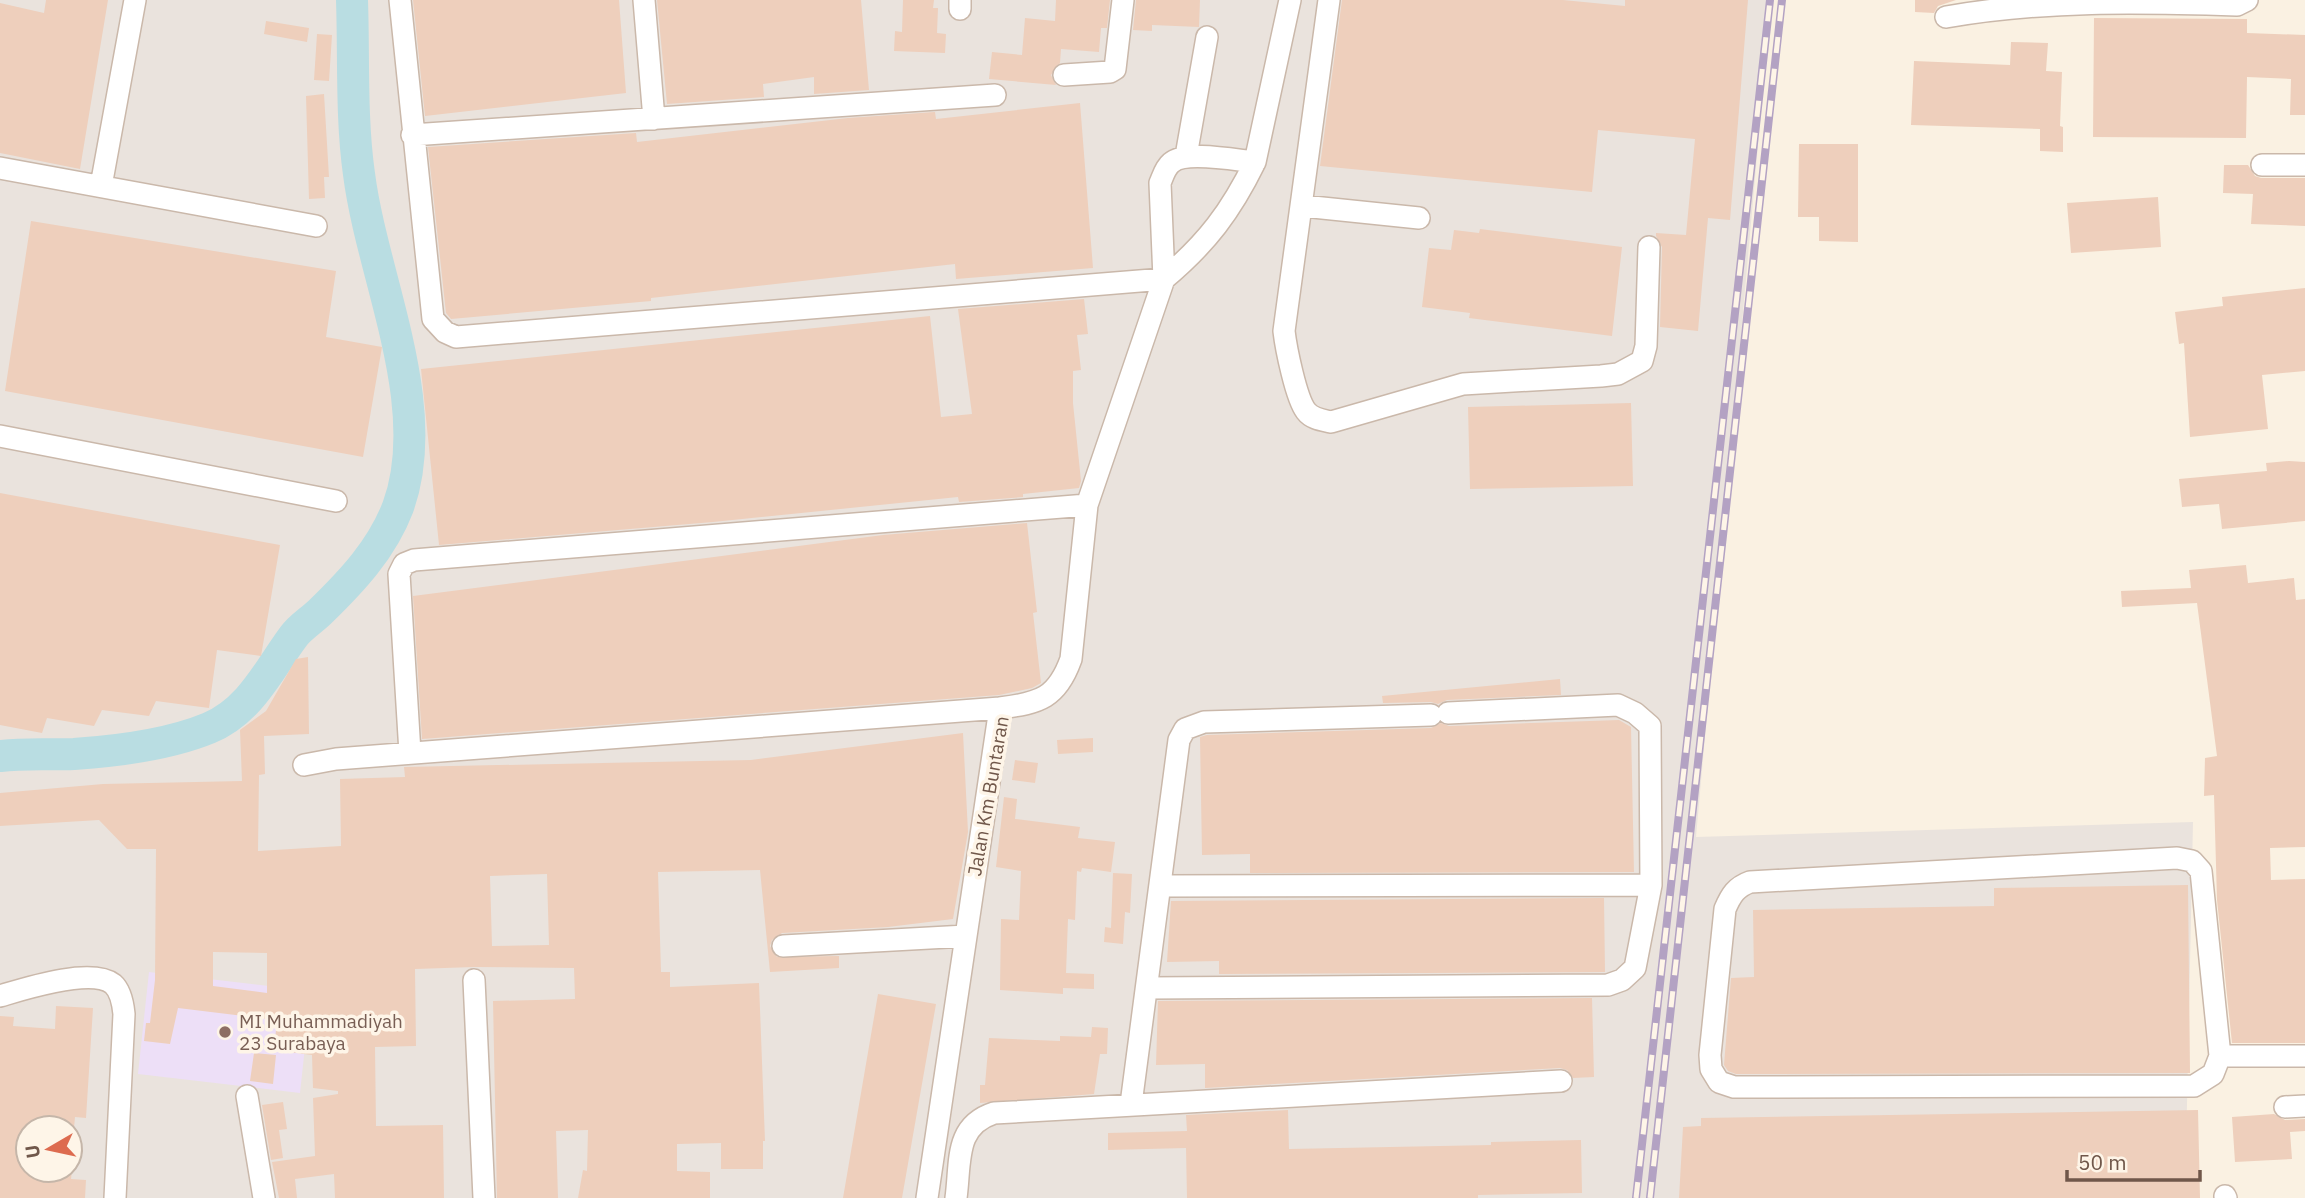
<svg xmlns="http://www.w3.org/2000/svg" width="2305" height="1198" viewBox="0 0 2305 1198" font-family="'IBM Plex Sans',sans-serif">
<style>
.industrial{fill:#eae3dd;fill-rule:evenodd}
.education{fill:#eddff7}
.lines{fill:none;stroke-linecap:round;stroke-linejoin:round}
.river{stroke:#b9dde2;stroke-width:32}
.building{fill:#eecfbc;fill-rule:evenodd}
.minor-casing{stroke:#cab8aa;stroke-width:24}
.minor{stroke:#fff;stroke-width:21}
.rail-casing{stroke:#b3a2c3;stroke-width:8}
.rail{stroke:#fef5e8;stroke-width:5;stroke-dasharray:16;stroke-linecap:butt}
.education-dot{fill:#8d6e63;stroke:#fef5e8;stroke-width:2.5}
.labels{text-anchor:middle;stroke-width:7;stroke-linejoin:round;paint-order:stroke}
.street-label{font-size:19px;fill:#70574a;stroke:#fef5e8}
.education-label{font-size:19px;fill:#785e54;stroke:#fef5e8;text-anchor:start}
</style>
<rect width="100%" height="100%" fill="#faf1e2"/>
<path class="industrial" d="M0,0h1771l-75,837 497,-15 -8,376h-2185zM28,1128h42v42h-42z"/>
<path class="education" d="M149,972l162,19 -11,102 -162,-19z"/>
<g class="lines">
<path class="river" d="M0,756c25,-3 49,-1 74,-2 44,-3 94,-9 135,-26 41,-17 59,-57 84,-91 7,-10 19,-17 27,-25 32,-31 62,-63 78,-105 37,-102 -26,-230 -39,-333 -8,-56 -5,-117 -7,-174"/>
</g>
<path class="building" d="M46,0h62l-28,169 -80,-16v-150l44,10z
M413,0h206l7,93 -201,23z
M657,0h204l8,90 -55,4v-17l-51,7 1,13 -97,7z
M903,0h31l-1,8h5l-1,25 9,1 -1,19 -51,-2 1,-20 7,1z
M1056,0h54l-3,28h-6l-2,24 -38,-3 -1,14 -9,12 5,10 -67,-6 3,-27 30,3 3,-37 30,3z
M1136,0h64l-1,27 -47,-2v6l-19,-1z
M1342,0h221l62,6v-6h123l-18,220 -22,-2 -10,113 -38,-4 2,-80 -6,-11v-3l30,2 9,-96 -97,-9 -6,62 -272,-26z
M1915,0h41l-18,6 -4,7 -19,-1z
M2094,18l153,1v14l58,2v80h-15l1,-36 -44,-2 -1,61 -153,-1z
M266,21l43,7 -2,14 -43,-8z
M317,34l15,1 -3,46 -15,-1z
M2011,42l37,1 -2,28 16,1 -2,54 3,1v25l-23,-1v-22l-129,-4 3,-64 96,4z
M324,94l5,83h-5l1,21 -16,1 -3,-103z
M1080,103l13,165 -137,11 -1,-15 -304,34v3l-200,18 -5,-6 -18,-166 208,-14 1,9 211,-24 87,-6 1,7z
M1799,144h59v98l-39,-1v-24h-21z
M2224,165h24l7,11 6,2h44v48l-54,-2 2,-30 -30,-1z
M2158,197l3,50 -90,6 -4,-50z
M31,221l305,50 -10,66 56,10 -19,110 -358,-66z
M1480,229l142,18 -10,89 -143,-18 1,-5 -48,-6 7,-59 22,2 3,-20 25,3z
M2305,288v83l-43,4 6,54 -78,8 -6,-94 -5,1 -4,-32 48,-6 -1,-9z
M1084,299l4,35 -11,1 4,35 -8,1v32l8,78 -2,7 -56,6v3l-64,5 -1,-5 -245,25 -274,23 -18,-176 509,-53 11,101 31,-3 -14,-105z
M1631,403l2,83 -163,3 -2,-82z
M2289,461l16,1v59l-83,8 -3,-25 -37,3 -3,-28 88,-8 -1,-8z
M0,493l280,52 -19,111 -44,-6 -8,58 -53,-7 -7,15 -47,-6 -8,16 -47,-8 -5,15 -42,-8z
M1027,523l10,89 -4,1 8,70 -9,5 -33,7 -577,44 -9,-143 470,-61z
M2246,565l2,18 46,-5 2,22 9,-1v248l-35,1 1,32 34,-1v164h-73l-15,-143 -3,-105 -10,1 1,-38 12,-2 -20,-153 -75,4 -1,-16 70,-3 -2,-18z
M308,657l1,77 -45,2 1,38 -6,1 -1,76 83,-5 -1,-67 65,-2 -1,-10 347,-7 212,-27 5,99 -15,87 -65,8 -106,6 -10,7 -2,6 7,11 62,-1v12l-69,4 -10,-102 -102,2 3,100h9v15l89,-4 6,158h-2v28h-42v-26l-44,1v27l33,1v26h-132l5,-28 4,1 1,-41 -32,1 2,67h-61l-4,-197 82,-2 -1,-31 -100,-1 -59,2 1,77 -41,1 1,79 67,-1 1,73h-109l-1,-24 -39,5 2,19h-18l-7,-36 43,-6 -2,-58 25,-4v-3l-25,-3 -1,-33 -38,-5 3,-30 -99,-12 -8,36 -26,-3 2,-18h4l5,-43 1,-131h-29l-28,-29 -99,6v-33l103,-9 139,-3 -2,-51 26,-19 30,-52zM547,874l2,71 -57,1 -2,-70zM213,952l54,1v40l-54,-7z
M1560,679l1,16 -114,5 -9,4 -7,-2 -48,1 -1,-7z
M1619,720l12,7 3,145 -384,1v-19l-48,1 -2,-118 7,-2 224,-7 10,-5 8,3z
M1093,738v14l-35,2 -1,-14z
M1015,760l23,3 -3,20 -23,-3z
M1004,797l13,2 -2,20 65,8 -2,11 37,4 -4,30 -29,-4 -1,4 -4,-1 -2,49 -7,-1 -2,54 28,1v15l-31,-1v6l-63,-4 1,-71 18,1 2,-49 -25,-4z
M1113,873l19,1 -2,39 -5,-1 -2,32 -19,-2 1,-15 6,1z
M2188,885l2,188 -454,1 -8,-3 -4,-6 7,-87 23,-1 -1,-67 241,-4v-18z
M1604,898l1,74 -386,2v-13l-52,1 4,-61z
M878,994l58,10 -34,194h-59z
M1592,998l2,79 -21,1 -6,-8 -7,-2 -355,20v-24l-49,1 2,-64z
M56,1006l37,2 -7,110 -11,-1 -1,11h-46v42h44l-1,9 15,1 -1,18h-85v-182l14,1 -1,9 42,3z
M1092,1027l16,1 -1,26h-7l-6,40 -114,9v-18h5l4,-47 71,3v-5l31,1z
M254,1053l22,2 -3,29 -23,-3z
M283,1102l4,27 -8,1 4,28 -12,2 -9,-55z
M1288,1110l1,39 202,-4v-3l90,-2 1,53 -104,2v3h-291l-1,-50 -78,2v-17l79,-2 -1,-16z
M2198,1110l2,88h-521l4,-71 18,-1v-8z
M2274,1114l11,6 20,-1v12l-15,1 2,27 -57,3 -3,-45z"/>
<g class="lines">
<defs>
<path id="minor" d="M400,0l33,319 12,13 11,5 708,-58 -4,-96c3,-7 5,-15 11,-20 14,-13 64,-3 84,-1l35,-162
M644,0l10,119
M1329,0l-45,331c2,17 12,67 22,80 6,8 16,9 25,11l132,-38 138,-8 17,-2 24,-13 4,-15 3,-99
M960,9v-9
M1946,17c97,-17 193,-15 291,-12l10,-5
M1064,75l46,-3 5,-3 8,-69
M412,135l583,-40
M1186,156l21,-119
M2262,165h43
M0,168l316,58
M101,186l34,-186
M1303,206l116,12
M0,436l336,65
M410,753l-11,-179 5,-10 10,-4 673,-55
M304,765l32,-6 664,-51
M1160,886l491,-1
M783,946l183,-10
M474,980l10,218
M1148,988l460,-3 14,-5 13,-12 16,-83 -1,-159 -15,-13 -17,-8 -170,8
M0,996c24,-7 91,-29 113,-12 8,7 10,20 11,30l-9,184
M2220,1056l-19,-185 -9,-10 -15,-3 -427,24c-14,5 -19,13 -25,27l-15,146 1,14 8,13 15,5 460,-1 19,-12 7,-18h85
M247,1096l17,102
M1131,1104l48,-364 6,-11 19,-7 227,-7
M2285,1107l20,-1
M2225,1196l1,2
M927,1198l73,-490c40,-5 57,-10 71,-49l16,-154 77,-226c43,-36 67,-68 91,-117
M956,1198c5,-36 -2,-72 38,-85l567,-32"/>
</defs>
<use href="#minor" class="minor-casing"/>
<use href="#minor" class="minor"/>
<defs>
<path id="rail" d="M1636,1198l134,-1198
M1650,1198l132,-1198"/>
</defs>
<use href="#rail" class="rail-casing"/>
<use href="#rail" class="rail"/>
</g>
<circle class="education-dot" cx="225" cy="1032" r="7"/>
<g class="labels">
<g class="street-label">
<text transform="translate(988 796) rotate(-80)" y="7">Jalan Km Buntaran</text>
</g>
<g class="education-label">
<text x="239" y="1028">MI Muhammadiyah<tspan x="239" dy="22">23 Surabaya</tspan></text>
</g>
</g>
<g transform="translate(49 1149) rotate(261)"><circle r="33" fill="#fef5e8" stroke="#c5b6a9" stroke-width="2"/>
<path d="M0-5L12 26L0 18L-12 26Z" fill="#dd6b4f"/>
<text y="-10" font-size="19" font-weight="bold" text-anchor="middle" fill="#70574a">U</text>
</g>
<path d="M2067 1170v10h133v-10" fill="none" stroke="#70574a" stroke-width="3.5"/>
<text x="2078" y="1170" font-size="21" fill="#70574a" stroke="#fef5e8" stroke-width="5" paint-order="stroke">50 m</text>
</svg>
